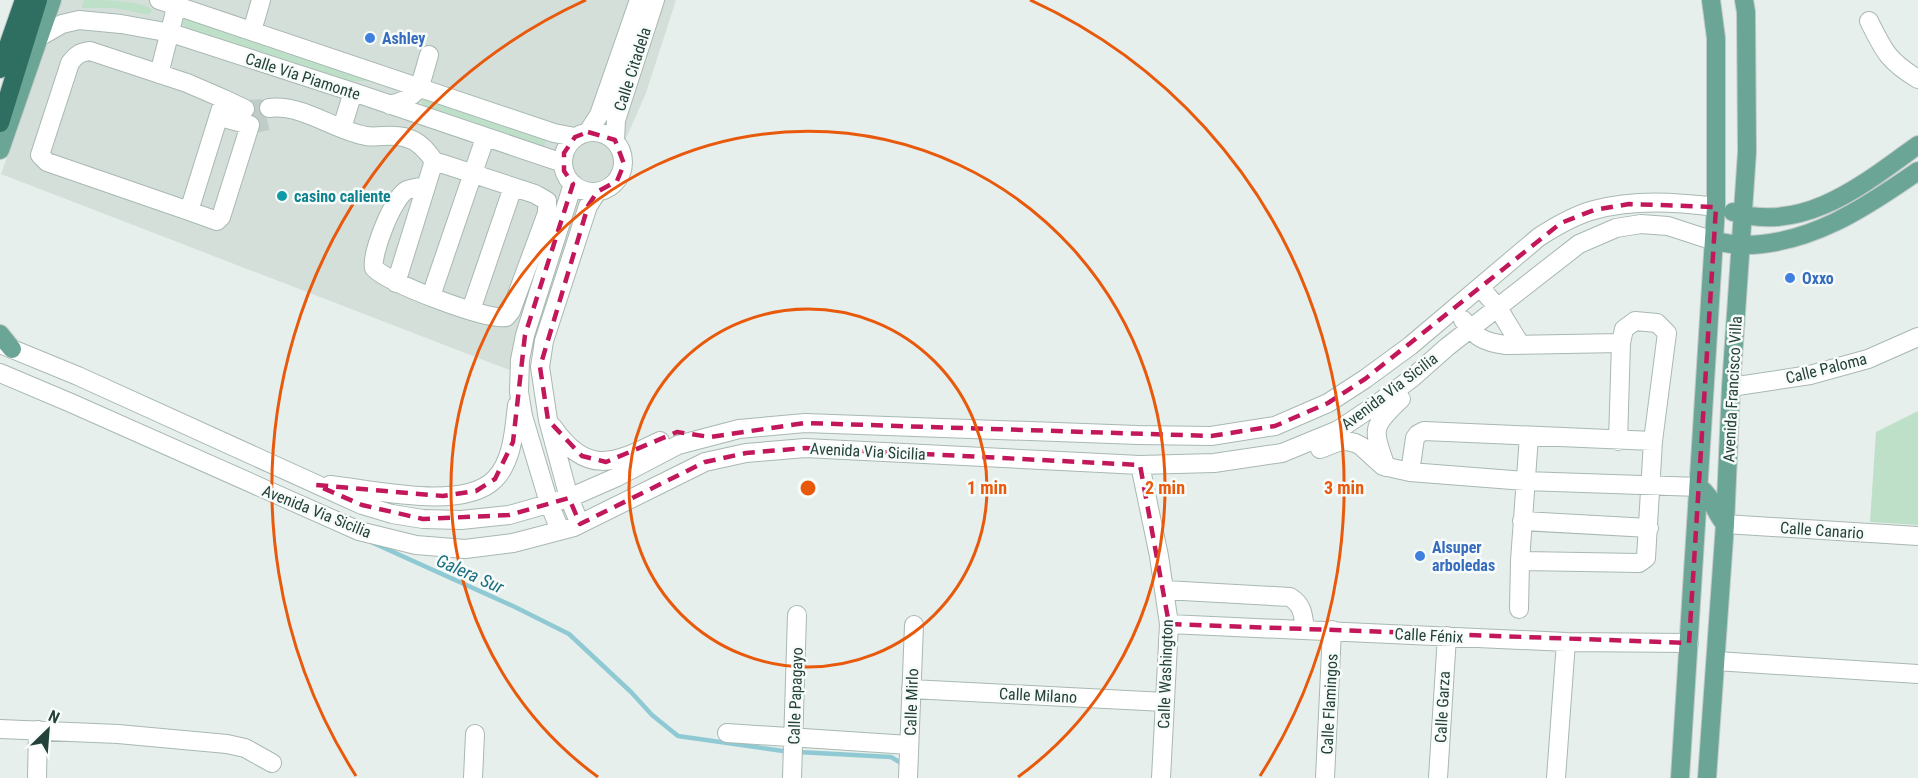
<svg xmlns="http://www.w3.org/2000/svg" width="1918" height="778" viewBox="0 0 1918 778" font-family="'Roboto Condensed',sans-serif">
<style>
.built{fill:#d4dfda}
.green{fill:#bfe0c8}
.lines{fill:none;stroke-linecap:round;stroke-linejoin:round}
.stream{stroke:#8ec9d4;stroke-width:4.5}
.minor-tunnel{stroke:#bfccc8;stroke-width:18;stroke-dasharray:18 9;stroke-linecap:butt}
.minor-casing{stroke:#a8b8b2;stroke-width:20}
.major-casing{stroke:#c2cac8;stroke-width:20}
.highway-casing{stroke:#c2cac8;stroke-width:20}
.minor{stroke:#fff;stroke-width:18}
.major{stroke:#6aa596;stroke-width:18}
.highway{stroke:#2f6f62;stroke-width:18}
.marked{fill:none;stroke:#c2185b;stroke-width:4.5;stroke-dasharray:12 8;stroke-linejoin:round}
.ring{fill:none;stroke:#e8590c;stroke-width:3}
.shop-dot{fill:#3f7fe0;stroke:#f7fbf9;stroke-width:2}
.culture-dot{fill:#0f9aa8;stroke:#f7fbf9;stroke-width:2}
.labels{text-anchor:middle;stroke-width:5;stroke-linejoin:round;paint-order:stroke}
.shop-label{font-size:16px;font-weight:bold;fill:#366cbe;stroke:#f7fbf9;text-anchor:start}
.street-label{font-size:16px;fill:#24423a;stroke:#f7fbf9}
.culture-label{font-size:16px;font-weight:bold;fill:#0d838f;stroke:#f7fbf9;text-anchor:start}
.water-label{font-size:18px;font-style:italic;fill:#1c6f80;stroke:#f7fbf9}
.centre{fill:#e8590c;stroke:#f7fbf9;stroke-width:3}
.ring-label{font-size:18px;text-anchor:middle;font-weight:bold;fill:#e8590c;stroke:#f7fbf9;stroke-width:5;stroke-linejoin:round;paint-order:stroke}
</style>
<rect width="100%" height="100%" fill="#e6efeb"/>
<path class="built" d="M61,0h615l-30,93 -124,282 -521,-201z"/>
<path class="green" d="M84,0c17,0 58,0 68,10l-3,5 -35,-7h-32z
M184,19h9l179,62h-29l-155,-51 -6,-6z
M428,98l118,43 -3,7 -105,-36 -15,-7 -2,-5z
M1918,411v114l-48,-3 6,-90z"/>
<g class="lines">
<path class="stream" d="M371,542l144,65 54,27 62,58 21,23 26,21 112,16
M798,752l93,5 10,6 1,3"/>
<path class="minor-tunnel" d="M245,109l24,-1
M250,125l23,-5"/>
<defs>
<path id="minor" d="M159,0l395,133 21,4
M1869,21c15,30 19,40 49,58
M252,31l9,-31
M41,36l21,-12 17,-4 42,4 50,9 182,59 210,71
M90,51l97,32 37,16 -35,112 -142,-49 -7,-7 30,-92c6,-8 10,-11 20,-12z
M159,74l19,-74
M224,99l21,10
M390,105c32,-8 30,-21 39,-50
M269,108c34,-4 64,22 97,28 13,2 27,-3 41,2 12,3 20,13 27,23l101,33 12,7v12l-36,98 -5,6c-19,4 -118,-34 -132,-49 -3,-14 19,-71 33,-78 5,-2 13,-3 19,-4
M342,128l11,-36
M563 162a30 30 0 1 1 60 0a30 30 0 1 1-60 0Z
M588,132l11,-17 40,-115
M615,140l1,-20 39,-120
M189,211l28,10 4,-4 29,-92 -30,-8
M396,283l38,-122
M1480,287l18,21 22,36
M431,296l54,-158
M471,310l42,-123
M1463,320c14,18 20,22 43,25l115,-2
M0,344l78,32 284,129 30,9 31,5 38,1 48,-5 60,-17 48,-21 61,-32 61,-16 66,-6 333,12 73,1 64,-10 53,-23 37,-24 45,-33 129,-109c17,-11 36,-22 55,-27 40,-11 82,-8 122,-3
M0,373l71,30 288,128 57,14 49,4 48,-6 61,-16 131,-65 41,-9 59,-5 335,17 74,-2 68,-10 56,-23 39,-26 35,-26 35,-31 132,-103 37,-16 25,-4 27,2 46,15
M1731,387l79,-12 58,-16 50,-22
M552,426c35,50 61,38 108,15
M1529,436l-9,125 119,2 7,-5 7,-117 14,-108 -10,-10 -22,-2 -11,8 -3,14 -3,98
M1320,449l18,-7 9,-1 8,2 6,3 22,20 27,6 115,9 174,6
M1140,465l19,91 10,68 -8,154
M1386,467c-13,-38 -16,-39 15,-68
M1410,472l5,-34 3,-4 6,-3 229,10
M330,485c41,4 133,27 165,-6 18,-19 19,-49 22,-74
M1522,521l127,7
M580,524l-11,-26 -21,-78 -8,-53 4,-26 44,-135 9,-14
M1725,524l193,12
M560,530l-11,-27 -26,-87 -4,-24 1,-32 5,-25 48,-151
M1165,590l125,7c13,8 13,18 15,32
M1519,609l1,-48
M1169,624l397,18 123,1
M1716,661l202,13
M911,689l254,13
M0,729l118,5 109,10 18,4 27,15
M727,733l182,12
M37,778l1,-48
M473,778l2,-44
M792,778l5,-163
M908,778l6,-153
M1325,778l7,-148
M1438,778l9,-142
M1556,778l10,-136"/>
<path id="major" d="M0,150l52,-150
M1733,212c71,22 131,-28 185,-67
M1714,241c9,1 18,4 27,4 67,1 124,-37 177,-74
M0,334l12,15
M1699,487c14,10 15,25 26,37
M1680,778l36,-571v-169l-5,-38
M1707,778l18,-254 6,-137 16,-235 -1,-140 -2,-12"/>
<path id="highway" d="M0,69l24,-69
M0,123l38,-123"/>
</defs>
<use href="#minor" class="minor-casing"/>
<use href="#major" class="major-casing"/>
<use href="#highway" class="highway-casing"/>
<use href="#minor" class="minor"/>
<use href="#major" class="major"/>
<use href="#highway" class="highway"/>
</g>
<path class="marked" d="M588,132l27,8 9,24 -7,17 -20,11 -9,14 -48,161 8,53 34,36 24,6 71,-30 33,5 95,-14 406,13 64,-10 53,-23 37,-24 196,-156 33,-13 35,-6 87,3 -27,436 -520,-19 -29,-159 -335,-17 -59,5 -41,9 -125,62 -11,-26 -60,17 -86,4 -61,-14 -46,-20 127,11 33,-5 19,-12 18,-37 12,-107 48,-151 -9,-13v-18l11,-16z"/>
<g class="ring">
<circle cx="808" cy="488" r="179"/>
<path d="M598 777A357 357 0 1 1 1018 777"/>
<path d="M356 776A536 536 0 0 1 586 0M1030 0A536 536 0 0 1 1260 776"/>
</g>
<g class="shop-dot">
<circle cx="370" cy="38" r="6"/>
<circle cx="1790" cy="278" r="6"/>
<circle cx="1420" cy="556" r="6"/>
</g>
<circle class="culture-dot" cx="282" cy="196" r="6"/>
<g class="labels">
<g class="shop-label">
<text x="382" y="44">Ashley</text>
<text x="1802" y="284">Oxxo</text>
<text x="1432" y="553">Alsuper<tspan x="1432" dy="18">arboledas</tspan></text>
</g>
<g class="street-label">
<text transform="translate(632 69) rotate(-72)" y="6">Calle Citadela</text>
<text transform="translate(303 76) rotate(18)" y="6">Calle Vía Piamonte</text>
<text transform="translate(1826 368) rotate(-14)" y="6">Calle Paloma</text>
<text transform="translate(1732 389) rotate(-87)" y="6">Avenida Francisco Villa</text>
<text transform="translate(1389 391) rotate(-37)" y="6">Avenida Via Sicilia</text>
<text transform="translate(868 451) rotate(3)" y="6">Avenida Via Sicilia</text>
<text transform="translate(317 511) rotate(22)" y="6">Avenida Via Sicilia</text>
<text transform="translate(1822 530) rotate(4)" y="6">Calle Canario</text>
<text transform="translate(1429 635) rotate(3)" y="6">Calle Fénix</text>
<text transform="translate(1165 674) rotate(-88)" y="6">Calle Washington</text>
<text transform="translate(1038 695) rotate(3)" y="6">Calle Milano</text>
<text transform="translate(795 696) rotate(-88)" y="6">Calle Papagayo</text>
<text transform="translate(911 702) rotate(-88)" y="6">Calle Mirlo</text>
<text transform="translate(1329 704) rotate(-87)" y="6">Calle Flamingos</text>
<text transform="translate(1442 707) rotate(-87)" y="6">Calle Garza</text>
</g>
<g class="culture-label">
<text x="294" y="202">casino caliente</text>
</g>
<g class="water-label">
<text transform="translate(470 574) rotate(24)" y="6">Galera Sur</text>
</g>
</g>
<circle cx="808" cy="488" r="9" class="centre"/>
<g class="ring-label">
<text x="987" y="494">1 min</text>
<text x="1165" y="494">2 min</text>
<text x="1344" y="494">3 min</text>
</g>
<g transform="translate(48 730) rotate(25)" stroke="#f7fbf9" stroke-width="4.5" paint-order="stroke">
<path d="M0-4.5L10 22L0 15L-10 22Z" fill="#24423a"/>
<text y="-9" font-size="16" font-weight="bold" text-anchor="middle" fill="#24423a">N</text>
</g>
</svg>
